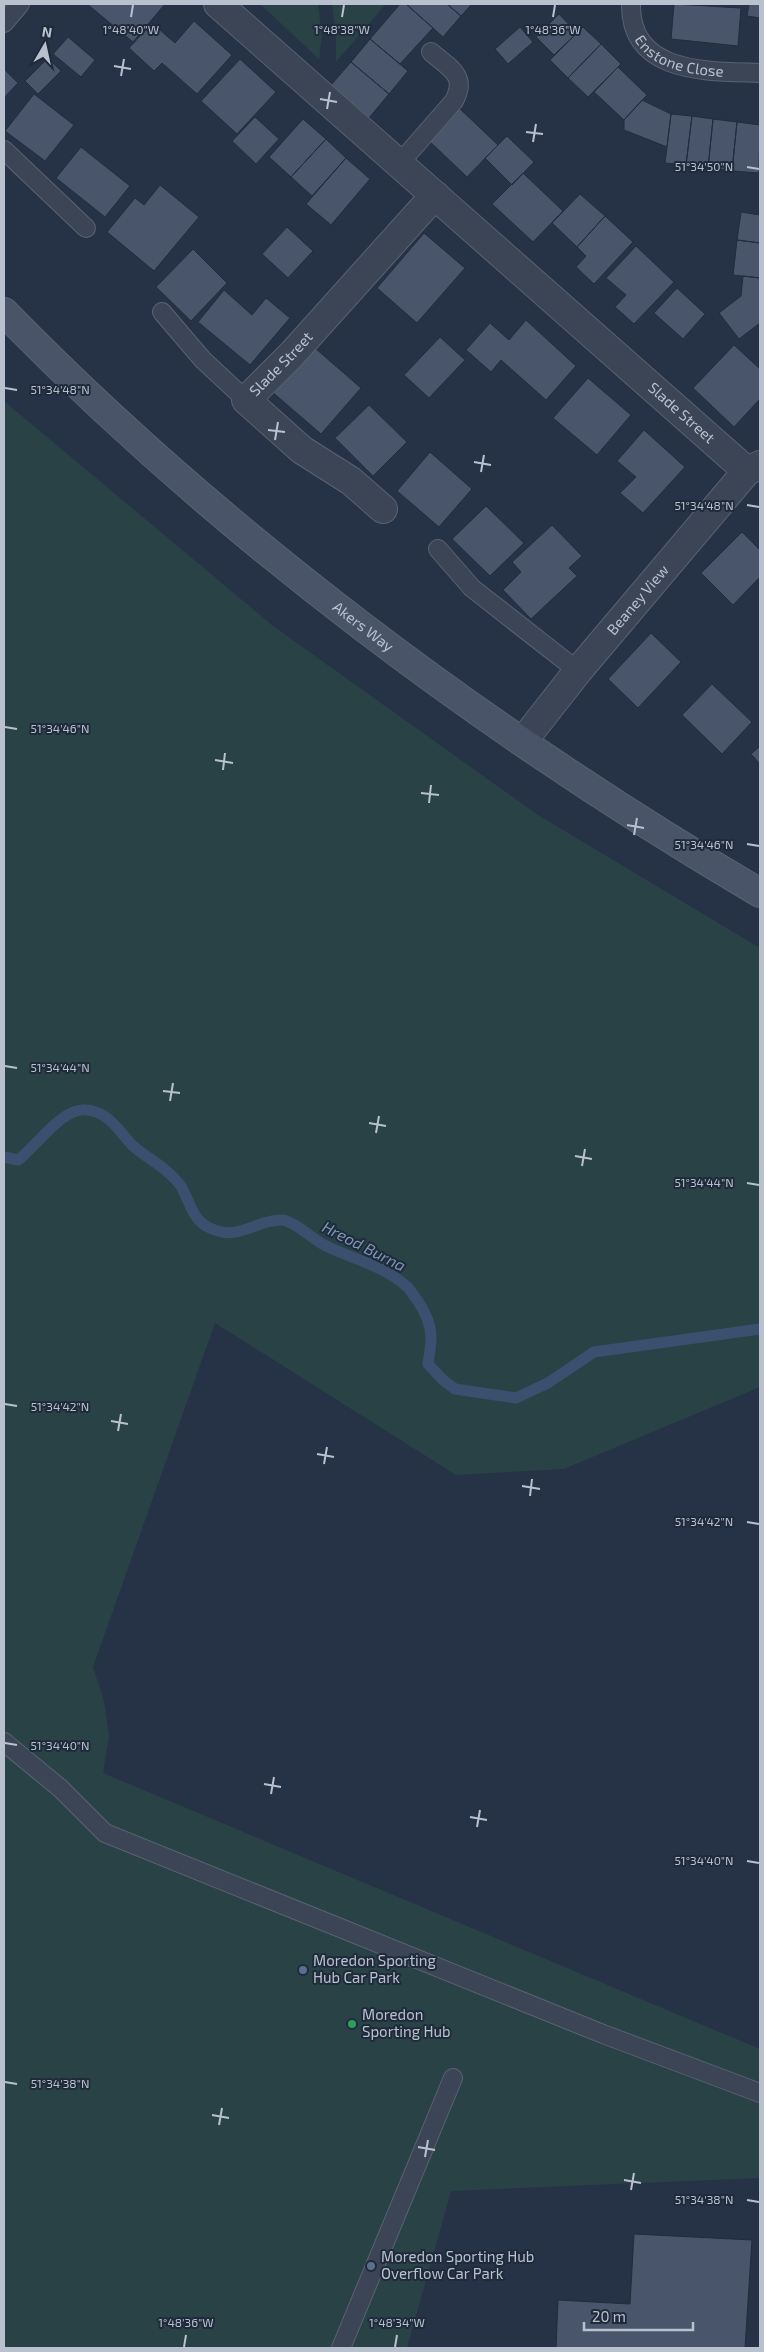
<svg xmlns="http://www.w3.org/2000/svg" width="764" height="2352" viewBox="0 0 764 2352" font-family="'Exo 2',sans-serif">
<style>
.green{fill:#284246}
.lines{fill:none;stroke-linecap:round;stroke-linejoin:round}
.stream{stroke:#3b506f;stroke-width:11}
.building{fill:#48556a;stroke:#212c3c}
.lane-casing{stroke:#596372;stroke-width:20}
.street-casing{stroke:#596372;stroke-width:30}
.secondary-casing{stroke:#596372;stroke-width:30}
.lane{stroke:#3b4555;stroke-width:18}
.street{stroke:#3b4555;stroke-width:28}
.secondary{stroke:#495468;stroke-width:28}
.ticks{fill:none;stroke:#b9c1ce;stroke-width:2}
.service-dot{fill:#5c6f8a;stroke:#1f2a3a;stroke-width:2}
.leisure-dot{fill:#2e9e5b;stroke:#1f2a3a;stroke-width:2}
.labels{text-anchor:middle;stroke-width:4;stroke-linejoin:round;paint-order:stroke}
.street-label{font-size:15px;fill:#b9c1ce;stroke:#1f2a3a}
.poi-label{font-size:15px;fill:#b9c1ce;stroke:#1f2a3a;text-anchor:start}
.water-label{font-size:16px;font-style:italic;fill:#7e96b7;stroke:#1f2a3a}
.ticks-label{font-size:12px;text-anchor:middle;fill:#b9c1ce;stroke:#1f2a3a;stroke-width:4;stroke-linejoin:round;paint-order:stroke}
</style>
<rect width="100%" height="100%" fill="#263346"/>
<path class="green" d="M260,4h58l4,32 -3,23z
M332,4h54l-50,58v-28z
M4,401l269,225 265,189 222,133v439l-196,82 -108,6 -241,-152 -122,344 11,34 5,34 -6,38 657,276v129l-309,13 -44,157h-403z"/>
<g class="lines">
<path class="stream" d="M4,1157l14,3c19,-14 44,-53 69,-50 4,0 13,3 17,6 12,7 20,21 29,30 15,13 35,22 47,39 9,13 11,32 26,41 32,18 46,-6 76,-6 10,0 31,19 42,25 26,13 58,20 81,40 5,3 8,10 12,15 7,10 14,24 14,38 0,9 -2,18 -3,26l15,16 12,9 61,9 32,-15 46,-31 166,-23"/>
</g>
<path class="building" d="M87,4h78l-32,38z
M400,4h6l27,24 -33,36 -30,-25z
M406,4h41l14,12 -18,21z
M447,4h25l-11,12z
M674,4l67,4 -3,38 -67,-7z
M749,4h11v14l-13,-2z
M559,14l18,19 -23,22 -18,-18z
M194,21l38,34 -35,39 -35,-31 -8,8 -25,-23 23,-25 23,20z
M520,27l13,15 -25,22 -13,-15z
M583,27l18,17 -33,34 -18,-18z
M68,37l27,23 -14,17 -28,-23z
M370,39l38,32 -19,23 -38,-32z
M601,44l20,20 -33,33 -20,-19z
M48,58l13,13 -23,23 -13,-13z
M240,59l36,33 -39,42 -36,-33z
M351,62l38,32 -20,24 -38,-33z
M618,67l29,28 -23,25 -30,-28z
M4,69l14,14 -14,15z
M34,94l40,31 -29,36 -40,-30z
M642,100l29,14 -4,33 -43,-17v-10z
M457,106l41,39 -31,32 -41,-39z
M671,114l21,2 -6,49 -21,-2z
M692,116l21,3 -5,49 -22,-3z
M255,117l24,22 -23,25 -24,-23z
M303,119l23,20 -35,38 -22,-20z
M713,119l24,3 -5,49 -24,-3z
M737,122l23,3 -1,48 -27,-2z
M507,136l27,26 -22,23 -27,-27z
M326,139l20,19 -34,38 -21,-19z
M81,147l49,39 -25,31 -49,-39z
M346,158l24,21 -39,46 -25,-21z
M523,173l40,38 -30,31 -41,-38z
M160,185l39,32 -45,54 -47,-39 28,-34 9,7z
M580,194l25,22 -28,31 -25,-24z
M741,212l19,3v28l-23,-3z
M605,216l28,26 -39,42 -18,-17 10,-11 -9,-9z
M287,227l26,24 -25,27 -26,-24z
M424,233l41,35 -48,55 -40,-35z
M737,240l23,3v35l-27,-3z
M636,246l38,36 -40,42 -19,-17 11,-12 -20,-17z
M193,249l34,34 -36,38 -35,-34z
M743,276l17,2v45l-21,16 -20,-26 22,-17z
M677,288l28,26 -22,25 -29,-26z
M224,290l28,25 14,-17 24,20 -40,47 -52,-43z
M526,320l50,46 -30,34 -45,-40 -10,12 -25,-22 24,-27 19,17z
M440,337l25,23 -36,38 -25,-23z
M734,345l26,24v30l-26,28 -41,-39z
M315,348l46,40 -40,46 -50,-43 20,-24 4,4z
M588,378l43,37 -34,40 -44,-37z
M369,405l38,37 -34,34 -38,-38z
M644,430l41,37 -42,46 -23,-20 16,-16 -19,-16z
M430,452l42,37 -33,38 -42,-36z
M486,506l38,37 -34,33 -38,-37z
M552,525l30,31 -13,12 8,8 -46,43 -28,-29 18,-18 -9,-10z
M742,532l18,18v27l-27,28 -32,-32z
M651,633l30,29 -43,46 -30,-29z
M712,684l40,38 -30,32 -40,-39z
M760,746v18l-9,-10z
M634,2234l118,6 -7,108h-189l2,-48 72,4z"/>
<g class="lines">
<defs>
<g id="lane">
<path id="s1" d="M631,4c-1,71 78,67 129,69"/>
<path d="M4,23l16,-19"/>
<path d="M4,150l82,78"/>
<path d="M399,164l55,-63c14,-26 -5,-33 -23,-49"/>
<path d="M162,312l41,48 43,40"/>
<path d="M438,549l34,39 106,83"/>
<path d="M4,1742l56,46 45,45 498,201 157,59"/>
<path d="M341,2348l112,-270"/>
</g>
<g id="street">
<path id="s2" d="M218,4l529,467"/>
<path id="s3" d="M383,509l-32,-28 -49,-31 -56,-50 47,-47 142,-158"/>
<path id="s4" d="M523,741l55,-70 169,-200 13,-6"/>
</g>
<g id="secondary">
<path id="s5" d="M4,312c219,224 486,422 756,581"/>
</g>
</defs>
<use href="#lane" class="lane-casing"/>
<use href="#street" class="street-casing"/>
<use href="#secondary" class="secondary-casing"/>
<use href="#lane" class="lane"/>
<use href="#street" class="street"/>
<use href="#secondary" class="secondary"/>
</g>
<path class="ticks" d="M131,17l2,-12M342,17l2,-12M553,17l2,-12M114,66l17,3M121,76l3,-17M320,99l17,3M327,109l3,-17M526,132l17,2M533,142l3,-18M747,167l12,2M5,388l12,2M268,430l17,2M275,440l3,-18M474,462l17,3M481,472l3,-17M747,505l12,2M5,727l12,2M215,760l18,3M223,770l2,-17M421,793l18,2M429,803l2,-18M627,825l17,3M634,835l3,-17M747,844l12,2M5,1066l12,2M163,1091l17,2M170,1101l3,-18M369,1123l17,3M376,1133l3,-17M575,1156l17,3M582,1166l3,-17M747,1183l12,2M5,1404l12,2M111,1421l17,3M118,1431l3,-17M317,1454l17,3M324,1464l3,-17M522,1486l18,3M530,1496l2,-17M747,1522l12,2M5,1743l12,2M264,1784l17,3M271,1794l3,-17M470,1817l17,3M477,1827l3,-17M747,1861l12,2M5,2082l12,2M212,2115l17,3M219,2125l3,-17M418,2147l17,3M425,2157l3,-17M624,2180l17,3M631,2190l3,-17M747,2200l12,2M184,2347l2,-12M395,2347l2,-12"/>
<g class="service-dot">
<circle cx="303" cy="1970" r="5"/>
<circle cx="371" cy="2266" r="5"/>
</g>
<circle class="leisure-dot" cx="352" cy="2024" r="5"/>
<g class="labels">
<g class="street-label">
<text dy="5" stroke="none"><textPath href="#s1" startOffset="82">Enstone Close</textPath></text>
<text dy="5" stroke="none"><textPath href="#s3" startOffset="226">Slade Street</textPath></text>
<text dy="5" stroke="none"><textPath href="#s2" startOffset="618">Slade Street</textPath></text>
<text dy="5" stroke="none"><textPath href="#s4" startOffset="182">Beaney View</textPath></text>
<text dy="5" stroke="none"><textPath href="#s5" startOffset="478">Akers Way</textPath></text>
</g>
<g class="poi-label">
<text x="313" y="1966">Moredon Sporting<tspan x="313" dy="17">Hub Car Park</tspan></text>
<text x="362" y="2020">Moredon<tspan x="362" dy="17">Sporting Hub</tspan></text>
<text x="381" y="2262">Moredon Sporting Hub<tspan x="381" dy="17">Overflow Car Park</tspan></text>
</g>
<g class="water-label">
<text transform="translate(364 1246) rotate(27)" y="6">Hreod Burna</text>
</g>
</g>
<g class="ticks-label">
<text x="131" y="34">1°48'40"W</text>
<text x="342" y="34">1°48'38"W</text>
<text x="553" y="34">1°48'36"W</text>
<text x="704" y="171">51°34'50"N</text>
<text x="60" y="394">51°34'48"N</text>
<text x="704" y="510">51°34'48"N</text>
<text x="60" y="733">51°34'46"N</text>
<text x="704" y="849">51°34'46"N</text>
<text x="60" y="1072">51°34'44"N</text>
<text x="704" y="1187">51°34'44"N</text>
<text x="60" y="1411">51°34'42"N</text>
<text x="704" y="1526">51°34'42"N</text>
<text x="60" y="1750">51°34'40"N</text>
<text x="704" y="1865">51°34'40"N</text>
<text x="60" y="2088">51°34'38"N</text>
<text x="704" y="2204">51°34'38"N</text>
<text x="186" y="2327">1°48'36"W</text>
<text x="397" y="2327">1°48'34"W</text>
</g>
<rect width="764" height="2352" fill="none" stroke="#b9c1ce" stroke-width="10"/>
<g transform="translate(45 45) rotate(9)" stroke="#1f2a3a" stroke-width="4" paint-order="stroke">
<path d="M0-4L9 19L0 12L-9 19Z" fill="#b9c1ce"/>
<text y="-8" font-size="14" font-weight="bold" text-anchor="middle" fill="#b9c1ce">N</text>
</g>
<path d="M584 2322v8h109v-8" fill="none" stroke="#b9c1ce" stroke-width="2.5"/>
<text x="592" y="2322" font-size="15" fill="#b9c1ce" stroke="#1f2a3a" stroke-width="4" paint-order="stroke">20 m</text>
</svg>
